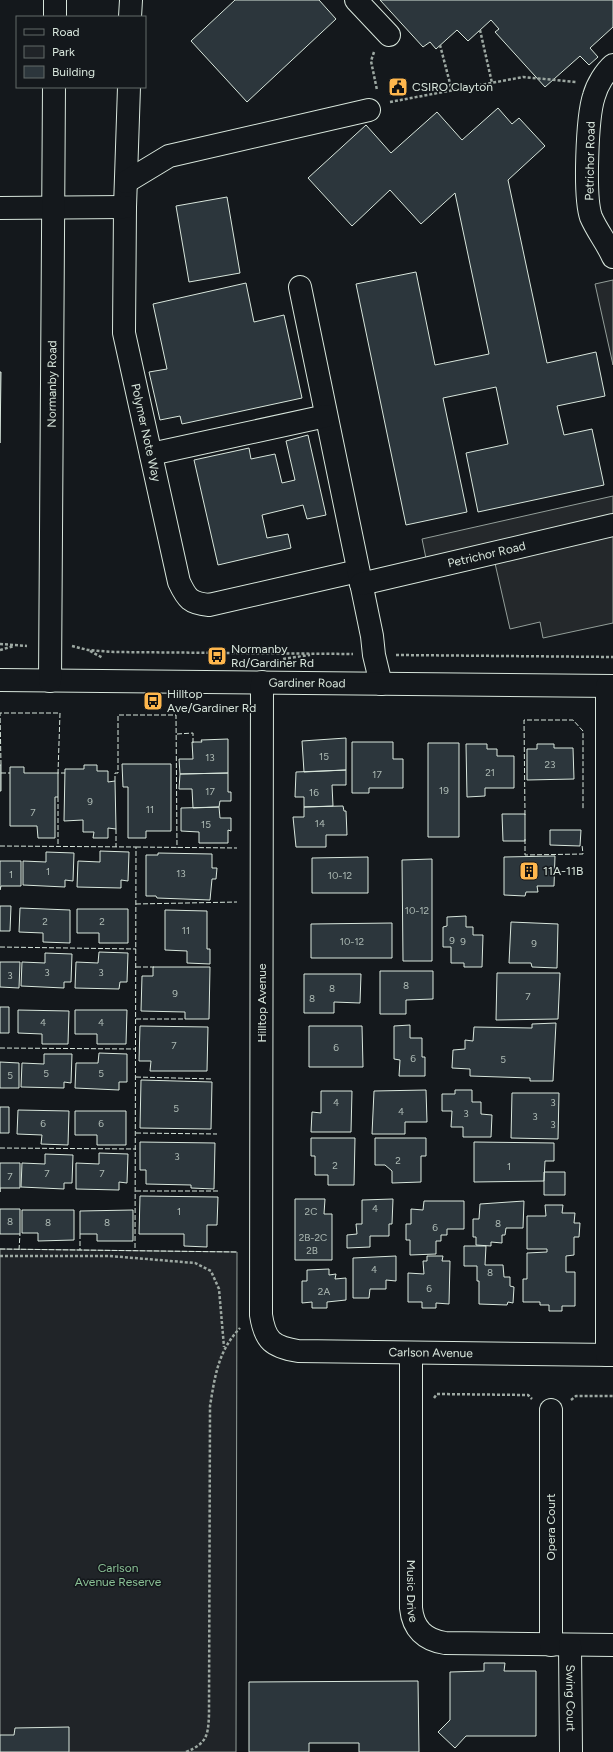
<svg xmlns="http://www.w3.org/2000/svg" width="613" height="1752" viewBox="0 0 613 1752" font-family="Figtree,sans-serif">
<style>
.green{fill:#202428;stroke:#939e99}
.parking{fill:#24282b;stroke:#939e99}
.building{fill:#2c363c;stroke:#d8e6dc}
.lines{fill:none;stroke-linecap:round;stroke-linejoin:round}
.minor-casing{stroke:#d8e6dc;stroke-width:24}
.path{stroke:#9da8a2;stroke-width:2.5;stroke-dasharray:3 2;stroke-linecap:butt}
.minor{stroke:#14181c;stroke-width:22}
.fence{stroke:#d8e6dc;stroke-width:1;stroke-dasharray:5 2;stroke-linecap:butt}
.labels{text-anchor:middle;stroke-width:3;stroke-linejoin:round;paint-order:stroke}
.number-label{font-size:10px;fill:#adbab4}
.poi-label{font-size:12px;fill:#d8e6dc;stroke:#14181c;text-anchor:start}
.street-label{font-size:12px;fill:#d8e6dc;stroke:#14181c}
.park-label{font-size:12px;fill:#8ac095;stroke:#14181c}
</style>
<rect width="100%" height="100%" fill="#14181c"/>
<path class="green" d="M0,1249l237,3 -1,500h-236z"/>
<path class="parking" d="M613,280v85l-18,-81z
M613,496v127l-70,15 -3,-16 -30,7 -16,-70 -65,14 -7,-34z"/>
<path class="building" d="M235,0h84l17,19 -89,83 -56,-61z
M380,0h233v27l-23,21 8,9 -9,8 -9,-9 -35,31 -50,-55 4,-3 -8,-9 -23,21 -11,-11 -21,19 -6,-7 -7,5z
M498,108l14,16 7,-6 26,28 -37,34 39,183 49,-11 9,44 -48,10 7,29 28,-6 12,56 -126,27 -12,-59 42,-9 -12,-57 -53,11 24,114 -61,13 -50,-241 60,-12 19,93 54,-11 -34,-161 -34,31 -31,-34 -38,36 -44,-48 58,-53 25,28 46,-41 25,28z
M227,197l13,76 -51,9 -13,-76z
M246,283l8,39 30,-7 18,83 -120,26 -2,-8 -20,4 -11,-48 18,-3 -14,-65z
M0,372h1l-1,71z
M308,435l18,80 -19,4 -4,-14 -41,10 5,23 21,-4 3,14 -73,17 -24,-105 55,-12 2,11 24,-5 7,29 13,-3 -9,-39z
M346,738v32l-42,2 -2,-31z
M228,739v34l-48,1 -1,-15h14l-1,-17h10l-1,-2z
M352,742h41v17h10v29h-34v5h-17z
M428,743h31v94h-31z
M466,744h21v5h10v7h17v32h-29v8l-18,1z
M537,744h17v4h19l1,31 -47,1v-31h10z
M122,764h49v67h-25v7h-18v-51h-5z
M0,765h1v26h-1z
M84,765h13v6h11v11l7,-1 1,48 -8,-1v10h-15l1,-6h-11v-12l-19,1 1,-52h19z
M10,767h14v6h34v24h-3v41h-17l-1,-12h-27z
M346,770v15h-14l1,21 -29,1v-10h-9l1,-25z
M228,773v19h3v9h-11l-1,6 -26,1 -1,-19h-13l1,-15z
M343,806l1,5h2l1,24h-21v12h-30l-3,-30h11v-10z
M219,807l1,11h11v13l-3,-1v13h-29v-11l-18,-1v-23z
M502,814h23v27h-22z
M550,830h31l-1,16 -30,-1z
M100,851l29,1 -1,29 -7,-1v8l-44,-1 1,-26 22,1z
M46,852l28,1 -1,28 -8,-1v7l-42,-2v-24l23,1z
M158,853l54,1v14h5l-1,11h-4l-2,21 -53,-2 -1,-2h-10v-41h12z
M555,856l-1,30h-17l1,6h-12l-1,4 -21,-1v-38z
M368,857v36h-56v-35z
M432,859v102h-29l-1,-101z
M0,861h21v25h-20l-1,4z
M0,906h11l-1,25h-10z
M20,908l50,2v33l-27,-1v-9l-24,-1z
M77,909h51v34h-29v-10h-22z
M165,910l42,1v38h3v15l-23,-1v-12l-22,-1z
M466,916v11h7v8h10l-1,32h-18v-4h-13v-16h-8v-20l4,-1v-9z
M511,922l47,2 -1,44 -25,-1 -1,-4h-22z
M392,923v35h-81v-34z
M99,952l29,1 -1,29h-7l-1,7 -44,-1 1,-26 22,1z
M45,953l27,1 -1,28h-7v6l-43,-2 1,-24 23,1z
M0,962h20l-1,26 -19,-1z
M153,967h57l-1,52h-24v-7l-44,-1 1,-35h11z
M380,971h53v28l-27,1v14h-26z
M497,973h63l-2,46 -62,1z
M304,974h57l-1,29 -26,-1v11h-30z
M0,1007h9v26h-9z
M18,1010l51,1 -1,33h-26v-10l-24,-1z
M75,1010h52l-1,34h-29v-10h-22z
M556,1023l-3,58h-23v-3l-60,-2v-7l-18,-1 1,-18 12,-1v-9l8,1 1,-14 58,1v-4z
M410,1025v13h12v19h3v19h-26l1,-16 -6,-1v-33z
M140,1026l68,1 -1,44h-57l1,-10h-12z
M309,1026h53l1,41h-54z
M99,1053l28,1v28h-8v8l-44,-2 1,-25h22z
M44,1054h28l-1,29 -7,-1v6l-43,-1 1,-24 22,1z
M0,1062l19,1v25h-19z
M141,1080l71,2 -1,47 -71,-1z
M426,1090l1,32h-22v12h-33l2,-43z
M455,1090h17v12h9v12l11,1 -1,22h-28v-10h-12l1,-16h-10v-17h13z
M321,1091h31l-1,41h-40l1,-20 9,1z
M512,1093h47l-1,46 -47,-1z
M0,1107h9v26h-9z
M18,1110l51,1 -1,34 -27,-1 1,-9 -25,-1z
M75,1111h51v34h-29v-10h-22z
M311,1138h44l-1,47h-26v-10h-13v-19h-4z
M375,1138h51v18h-5v26l-29,1v-12l-7,-6h-10z
M140,1142l75,1 -1,46 -23,-1v-3l-45,-1v-14h-6z
M474,1142l80,1v18h-9l-1,20 -70,1z
M99,1153l29,1 -1,29 -8,-1v8l-43,-1v-26l23,1z
M45,1154l28,1 -1,28h-8v6l-43,-2 1,-24 23,1z
M0,1163h20v25h-20v4z
M544,1172h21v23h-21z
M140,1196l78,1 -1,28h-10v22l-23,-1v-12h-45z
M295,1199h30l-1,15h8v46h-37z
M393,1199l-1,25h-3v12h-19v11l-23,1v-13l10,-1 -1,-10h6v-24z
M424,1201h40v28h-17v6h-6v6h-5v13l-26,1v-15h-4v-16h5v-15l12,1z
M524,1201l-1,27h-17l-1,7h-3v8l-11,-1v4l-15,-1v-8h-3v-18h6l1,-15z
M545,1205h18l-1,8h13l-1,10h6l-1,14h-5v18l-8,1v16h9v34h-13v5h-13v-6h-9v-3h-17v-23h4v-26l20,-1v-3h-20v-33h19z
M0,1209h20v25h-20z
M22,1210h52v30l-36,1v-8h-16z
M133,1210v31h-36v-7h-17v-23z
M464,1246h22l-1,19h18l1,12h6v9l4,1 -1,16 -5,-1 -1,3 -28,-1v-23h-2v-15h-13z
M396,1256v25l-10,-1v9h-16l-1,9h-16v-40z
M427,1256h16l-1,5h8l-1,43 -13,-1v5h-14v-6h-14v-29l16,1 -1,-13h4z
M329,1269v6l7,-1 -1,5 11,-1v22l-19,2v6h-15v-6l-10,1v-22h5v-11z
M484,1663h21l-1,8h32v65h-70l-11,12 -17,-16 12,-12v-48l34,-1z
M418,1681l1,71h-60v-9h-50v9h-60v-70z
M69,1727v25h-69v-17h14l1,-7z"/>
<g class="lines">
<defs>
<g id="minor">
<path d="M356,0l33,35"/>
<path d="M55,17v-17"/>
<path d="M130,17l1,-17"/>
<path d="M613,65c-8,7 -16,20 -19,31 -7,21 -10,101 -3,121 6,14 16,26 22,40"/>
<path id="s1" d="M129,87l-4,120 -1,126 55,249c8,17 11,21 30,23l149,-34"/>
<path d="M126,182l43,-26 200,-46"/>
<path d="M0,208l125,-1"/>
<path d="M300,287l72,349 2,19 7,29"/>
<path d="M151,454l175,-38"/>
<path id="s2" d="M361,584l252,-59"/>
<path id="s3" d="M0,680l613,6"/>
<path id="s4" d="M50,681l4,-594"/>
<path id="s5" d="M262,682l-1,633c4,26 12,32 37,36l315,4"/>
<path id="s6" d="M411,1353v255c2,21 14,32 34,35l168,2"/>
<path d="M607,1355v-669"/>
<path d="M551,1645v-235"/>
<path id="s7" d="M570,1645l1,107"/>
</g>
</defs>
<use href="#minor" class="minor-casing"/>
<path class="path" d="M480,30l12,53
M440,45l12,46
M374,52l-3,9 6,29
M390,102l133,-25 53,5
M0,644l27,2
M72,646l16,4 26,2 239,2
M0,650l14,-4
M90,651l13,7
M396,655l217,2
M283,659l27,-4
M0,1256h110l85,7 16,8 8,18 5,58
M434,1398l3,-4 91,1 4,4
M571,1400l5,-4h37
M186,1752c21,-9 22,-16 23,-37l1,-309c5,-30 8,-55 30,-78"/>
<use href="#minor" class="minor"/>
<path class="fence" d="M177,734l16,-1v10
M1,765l-1,-52h60l-2,60h7
M1,773h9
M115,781v-8h3v-58h58l1,133
M58,797v50
M525,815l-1,-95h49l10,11v79
M116,829v18
M525,839v16l58,-1 -1,-9
M0,846l136,1 -1,404
M136,847l101,1
M136,904l101,-2
M0,947l136,2
M136,967h18
M136,1019h49
M0,1048l136,1
M136,1077l77,2
M136,1133l81,1
M0,1148l136,1
M136,1191h83
M80,1234v16
M0,1249l237,3
M19,1250l1,-16"/>
</g>
<defs>
<symbol id="civic-square" viewBox="-11 -11 22 22"><rect x="-9" y="-9" width="18" height="18" rx="4" fill="#ffb74d" stroke="#14181c"/><path d="M-.6-6.5H3V-4.5H.6V-3L4-1V1h2V6H-6V1h2V-1L-.6-3ZM-1.2 2.5V6h2.4V2.5Z" fill="#111"/></symbol>
<symbol id="bus-square" viewBox="-11 -11 22 22"><rect x="-9" y="-9" width="18" height="18" rx="4" fill="#ffb74d" stroke="#14181c"/><path d="M-5-6H5V4H4V6H2V4H-2V6H-4V4H-5ZM-3.5-4V0h7V-4ZM-3.5 1.2v1.5H-2V1.2ZM2 1.2v1.5H3.5V1.2Z" fill="#111"/></symbol>
<symbol id="building-square" viewBox="-11 -11 22 22"><rect x="-9" y="-9" width="18" height="18" rx="4" fill="#ffb74d" stroke="#14181c"/><path d="M-4-6H4V6H1V3H-1V6H-4ZM-2.5-4.3h1.7v1.8h-1.7ZM.8-4.3h1.7v1.8H.8ZM-2.5-1h1.7V.8h-1.7ZM.8-1h1.7V.8H.8Z" fill="#111"/></symbol>
</defs>
<g fill-rule="evenodd">
<use href="#civic-square" x="387" y="76" width="22" height="22"/>
<use href="#bus-square" x="206" y="645" width="22" height="22"/>
<use href="#bus-square" x="142" y="690" width="22" height="22"/>
<use href="#building-square" x="518" y="860" width="22" height="22"/>
</g>
<g class="labels">
<g class="number-label">
<text x="324" y="760">15</text>
<text x="210" y="761">13</text>
<text x="550" y="768">23</text>
<text x="490" y="776">21</text>
<text x="377" y="778">17</text>
<text x="444" y="794">19</text>
<text x="210" y="795">17</text>
<text x="314" y="796">16</text>
<text x="90" y="805">9</text>
<text x="150" y="813">11</text>
<text x="33" y="816">7</text>
<text x="320" y="827">14</text>
<text x="206" y="828">15</text>
<text x="48" y="875">1</text>
<text x="181" y="877">13</text>
<text x="11" y="878">1</text>
<text x="340" y="879">10-12</text>
<text x="417" y="914">10-12</text>
<text x="45" y="925">2</text>
<text x="102" y="925">2</text>
<text x="186" y="934">11</text>
<text x="452" y="944">9</text>
<text x="352" y="945">10-12</text>
<text x="463" y="945">9</text>
<text x="534" y="947">9</text>
<text x="47" y="976">3</text>
<text x="101" y="976">3</text>
<text x="10" y="979">3</text>
<text x="406" y="989">8</text>
<text x="332" y="992">8</text>
<text x="175" y="997">9</text>
<text x="528" y="1000">7</text>
<text x="312" y="1002">8</text>
<text x="43" y="1026">4</text>
<text x="101" y="1026">4</text>
<text x="174" y="1049">7</text>
<text x="336" y="1051">6</text>
<text x="413" y="1062">6</text>
<text x="503" y="1063">5</text>
<text x="46" y="1077">5</text>
<text x="101" y="1077">5</text>
<text x="10" y="1079">5</text>
<text x="336" y="1106">4</text>
<text x="553" y="1106">3</text>
<text x="176" y="1112">5</text>
<text x="401" y="1115">4</text>
<text x="466" y="1117">3</text>
<text x="535" y="1120">3</text>
<text x="43" y="1127">6</text>
<text x="101" y="1127">6</text>
<text x="553" y="1128">3</text>
<text x="177" y="1160">3</text>
<text x="398" y="1164">2</text>
<text x="335" y="1169">2</text>
<text x="509" y="1170">1</text>
<text x="47" y="1177">7</text>
<text x="102" y="1177">7</text>
<text x="10" y="1180">7</text>
<text x="375" y="1212">4</text>
<text x="179" y="1215">1</text>
<text x="311" y="1215">2C</text>
<text x="10" y="1225">8</text>
<text x="48" y="1226">8</text>
<text x="107" y="1226">8</text>
<text x="498" y="1227">8</text>
<text x="435" y="1231">6</text>
<text x="313" y="1241">2B-2C</text>
<text x="312" y="1254">2B</text>
<text x="374" y="1273">4</text>
<text x="490" y="1276">8</text>
<text x="429" y="1292">6</text>
<text x="324" y="1295">2A</text>
</g>
<g class="poi-label">
<text x="412" y="91">CSIRO Clayton</text>
<text x="231" y="653">Normanby<tspan x="231" dy="14">Rd/Gardiner Rd</tspan></text>
<text x="167" y="698">Hilltop<tspan x="167" dy="14">Ave/Gardiner Rd</tspan></text>
<text x="543" y="875">11A-11B</text>
</g>
<g class="street-label">
<text transform="translate(590 161) rotate(-89)" y="4">Petrichor Road</text>
<text dy="4" stroke="none"><textPath href="#s4" startOffset="297">Normanby Road</textPath></text>
<text dy="4" stroke="none"><textPath href="#s1" startOffset="348">Polymer Note Way</textPath></text>
<text dy="4" stroke="none"><textPath href="#s2" startOffset="129">Petrichor Road</textPath></text>
<text dy="4" stroke="none"><textPath href="#s3" startOffset="307">Gardiner Road</textPath></text>
<text transform="translate(262 1003) rotate(-90)" y="4">Hilltop Avenue</text>
<text dy="4" stroke="none"><textPath href="#s5" startOffset="823">Carlson Avenue</textPath></text>
<text transform="translate(551 1527) rotate(-90)" y="4">Opera Court</text>
<text dy="4" stroke="none"><textPath href="#s6" startOffset="238">Music Drive</textPath></text>
<text dy="4" stroke="none"><textPath href="#s7" startOffset="53">Swing Court</textPath></text>
</g>
<g class="park-label">
<text x="118" y="1572">Carlson<tspan x="118" dy="14">Avenue Reserve</tspan></text>
</g>
</g>
<rect x="16" y="16" width="130" height="72" fill="#14181c" stroke="#626a69"/>
<rect x="24" y="29" width="20" height="6" fill="#14181c" stroke="#626a69"/>
<text x="52" y="36" font-size="12" fill="#d8e6dc">Road</text>
<rect x="24" y="46" width="20" height="12" fill="#202428" stroke="#626a69"/>
<text x="52" y="56" font-size="12" fill="#d8e6dc">Park</text>
<rect x="24" y="66" width="20" height="12" fill="#2c363c" stroke="#626a69"/>
<text x="52" y="76" font-size="12" fill="#d8e6dc">Building</text>
</svg>
